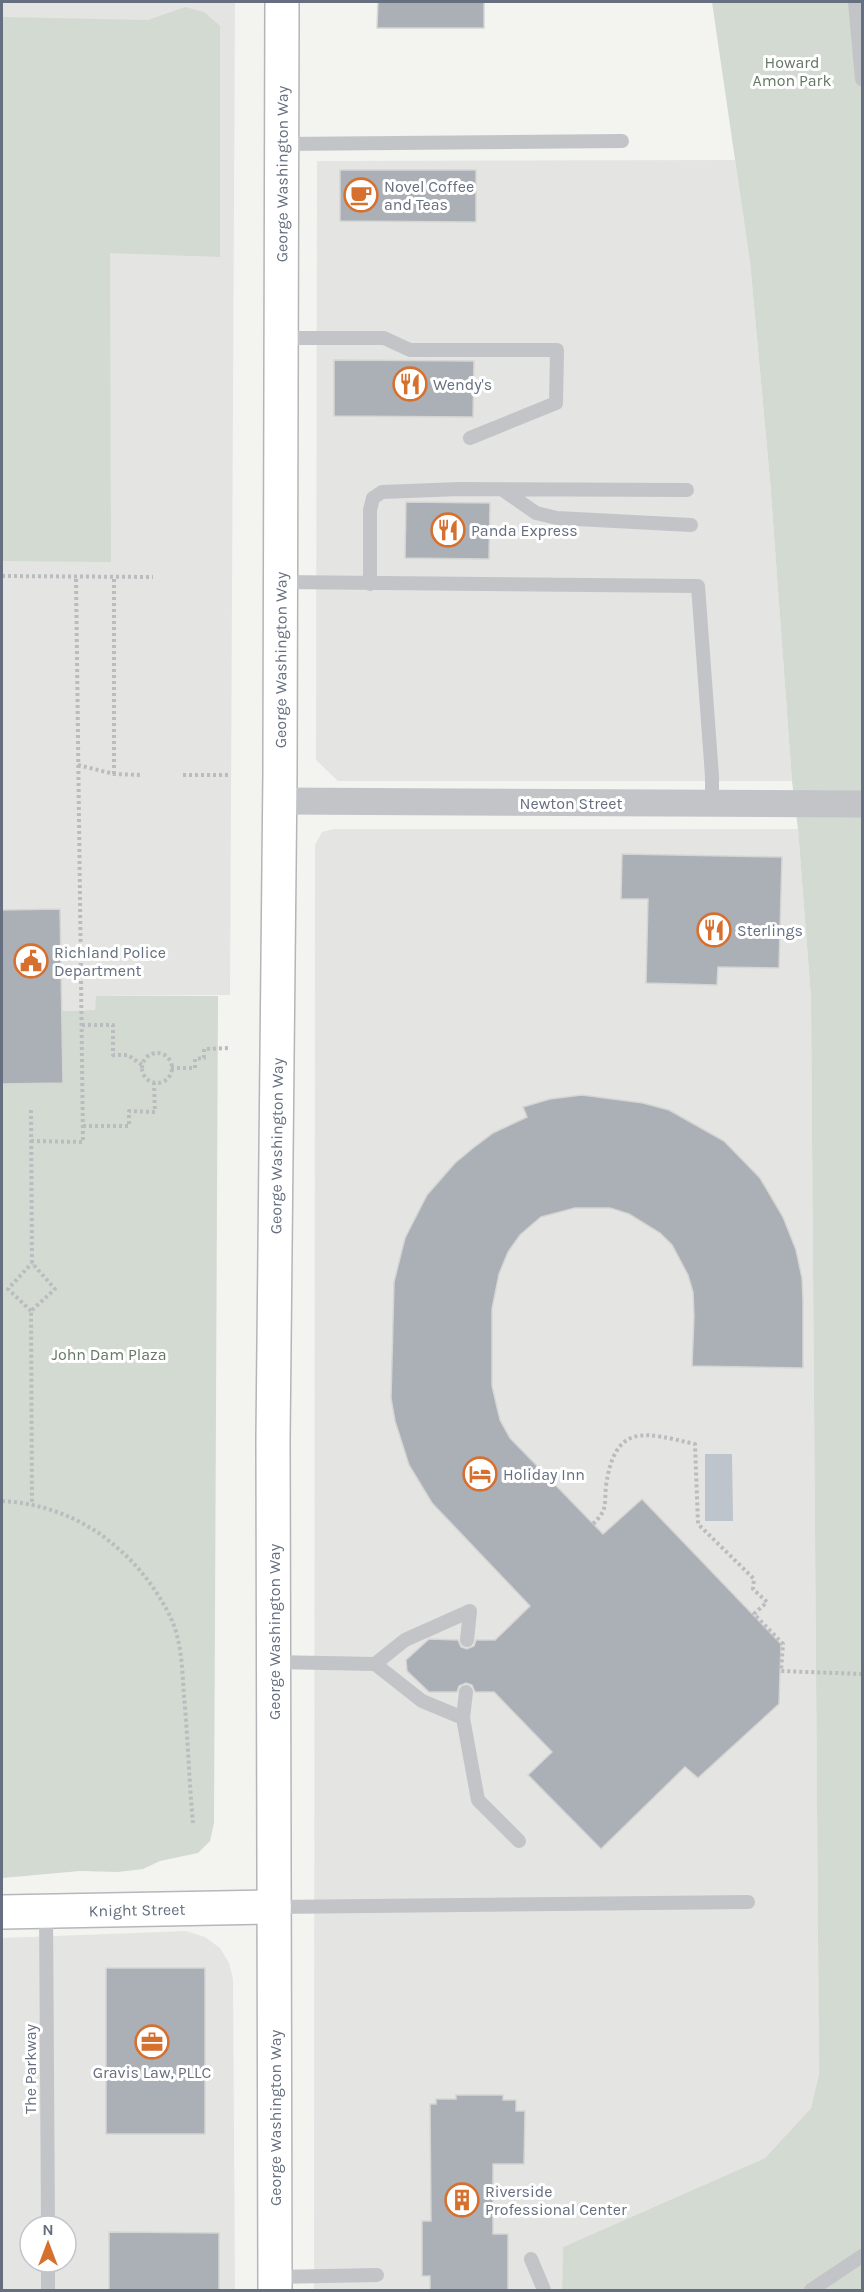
<svg xmlns="http://www.w3.org/2000/svg" width="864" height="2292" viewBox="0 0 864 2292" font-family="Karla,sans-serif">
<style>
.built{fill:#e4e4e3;fill-rule:evenodd}
.green{fill:#d3dad1}
.water{fill:#bdc4cb}
.building{fill:#abafb6;stroke:#d5d5d3;stroke-width:1.5}
.lines{fill:none;stroke-linecap:round;stroke-linejoin:round}
.secondary-casing{stroke:#b4b7bc;stroke-width:36}
.primary-casing{stroke:#b3b5b9;stroke-width:36}
.path{stroke:#bbbcbf;stroke-width:4;stroke-dasharray:3 3;stroke-linecap:butt}
.lane{stroke:#c2c4c8;stroke-width:14}
.street{stroke:#c2c4c8;stroke-width:27}
.secondary{stroke:#fff;stroke-width:33}
.primary{stroke:#fff;stroke-width:33}
.labels{text-anchor:middle;stroke-width:6;stroke-linejoin:round;paint-order:stroke}
.park-label{font-size:16px;fill:#647763;stroke:#fff}
.street-label{font-size:16px;fill:#656f7f;stroke:#fff}
.poi-label{font-size:16px;fill:#656f7f;stroke:#fff;text-anchor:start}
</style>
<rect width="100%" height="100%" fill="#f3f4f0"/>
<path class="built" d="M2,2h233l-5,993 -133,1 -2,14 -33,1 1,72 -61,1z
M735,160l15,102 20,218 22,301h-454l-22,-21 1,-599z
M334,829h464l13,170 8,1075 -8,34 -46,50 -202,89 -1,43h-248l1,-1445 7,-13z
M186,1931l19,6 15,11 9,15 4,16 2,311h-233v-352zM30,2226h36v36h-36z"/>
<path class="green" d="M712,2h150v2288h-300l1,-43 202,-89 46,-50 8,-34 -8,-1076 -13,-169 -6,-48 -22,-301 -20,-218z
M185,7l19,5 16,14v231l-110,-4 1,309 -109,-1v-544l146,3z
M96,996h122l-4,827 -4,18 -12,12 -38,8 -17,8 -25,3 -38,-1 -78,7v-794l60,-1v-72l33,-1z"/>
<path class="water" d="M705,1454h27l1,67h-28z"/>
<path class="building" d="M378,2h106v26h-107z
M340,170h136v52l-136,-1z
M334,360l140,1 -1,56 -139,-1z
M406,502l84,1 -1,56 -84,-1z
M622,854l160,3 -3,111 -61,-1 -1,18 -71,-2 2,-84h-27z
M60,909l3,174 -61,1v-174z
M582,1095l61,8 26,7 55,31 36,37 23,39 13,33 6,28 1,22v68l-111,-2 2,-50 -1,-24 -5,-17 -16,-30 -12,-12 -31,-19 -19,-6h-35l-34,9 -21,18 -12,17 -9,22 -7,35v77l8,34 10,18 93,96 39,-35 139,145 -2,60 -81,74 -13,-11 -84,82 -73,-74 24,-23 -58,-60h-19l-3,-7 -6,-2 -7,3 -2,6h-28l-22,-21 -1,-11 23,-21 29,1 3,7 6,2 7,-3 2,-6h19l35,-34 -98,-103 -23,-38 -14,-44 -4,-23 3,-116 11,-44 22,-43 28,-32 18,-15 20,-15 34,-16 -4,-10 27,-8z
M106,1968h99v166h-99z
M456,2095h47v5h13v11h9l-1,53h-31v70h15v56h-78v-14h-8v-55h9l-1,-117h6v-5h20z
M109,2232l110,1v57h-110z"/>
<g class="lines">
<defs>
<g id="secondary">
<path id="s1" d="M2,1912l272,-5"/>
</g>
<g id="primary">
<path id="s2" d="M275,2290l-2,-851 7,-667 2,-770"/>
</g>
</defs>
<use href="#secondary" class="secondary-casing"/>
<use href="#primary" class="primary-casing"/>
<path class="path" d="M2,576l151,1
M78,765l36,9 27,1
M114,774v-197
M183,775h45
M82,1025h31v30h15l14,10
M142 1068a15 15 0 1 1 30 0a15 15 0 1 1-30 0Z
M171,1068h24v-9l9,-1v-9l24,-1
M31,1110l1,153 23,26 -24,22 1,194
M83,1126h46v-15l26,1 -1,-29
M31,1141l52,1 -7,-565
M31,1311l-23,-22 24,-26
M2,1501c40,2 81,17 112,44 23,19 42,43 56,71 12,25 12,53 14,80 4,42 5,85 9,127
M593,1524c15,-15 11,-18 13,-38 9,-65 40,-53 89,-42l3,80 56,55 -1,10 14,13 -13,12 29,30 -2,27 81,3"/>
<path class="lane" d="M855,2l7,77
M282,144l340,-3
M282,338h102l26,12h147l-1,53 -86,35
M503,490l33,23 21,5 134,7
M281,582l417,4 14,190v27
M370,584v-74l3,-12 9,-6 78,-3 227,1
M274,1662l101,2 47,37 41,17
M375,1664l30,-24 65,-29 -3,29
M466,1692l-3,26 15,82 41,41
M274,1907l474,-5
M46,1911l2,315
M531,2259l13,31
M48,2262v28
M275,2277l102,-2
M811,2290l51,-34"/>
<path class="street" d="M279,801l583,3"/>
<use href="#secondary" class="secondary"/>
<use href="#primary" class="primary"/>
</g>
<defs>
<symbol id="cafe-ring" viewBox="-11 -11 22 22"><circle r="9.5" fill="#fff" stroke="#d6702e" stroke-width="1.5"/><path d="M-5.5-4.5H6V0H3Q3 3.5 0 3.5H-2.5Q-5.5 3.5-5.5 0ZM3-3.2v2h1.7v-2ZM-6 4.5H4V6H-6Z" fill="#d6702e"/></symbol>
<symbol id="restaurant-ring" viewBox="-11 -11 22 22"><circle r="9.5" fill="#fff" stroke="#d6702e" stroke-width="1.5"/><path d="M-5-6h1v4h1v-4h1v4h1v-4h1v5L-1.5 .5V6h-2V.5L-5-1ZM5-6V6H3V1.5H1.5Q1.5-4 5-6Z" fill="#d6702e"/></symbol>
<symbol id="civic-ring" viewBox="-11 -11 22 22"><circle r="9.5" fill="#fff" stroke="#d6702e" stroke-width="1.5"/><path d="M-.6-6.5H3V-4.5H.6V-3L4-1V1h2V6H-6V1h2V-1L-.6-3ZM-1.2 2.5V6h2.4V2.5Z" fill="#d6702e"/></symbol>
<symbol id="hotel-ring" viewBox="-11 -11 22 22"><circle r="9.5" fill="#fff" stroke="#d6702e" stroke-width="1.5"/><path d="M-6-4.5h1.5V1H6V5H4.5V3h-9V5H-6ZM-4 0a1.8 1.8 0 1 1 3.6 0ZM.5 0V-2.5h3Q6-2.5 6 0Z" fill="#d6702e"/></symbol>
<symbol id="office-ring" viewBox="-11 -11 22 22"><circle r="9.5" fill="#fff" stroke="#d6702e" stroke-width="1.5"/><path d="M-6-3h4V-5.5h4V-3h4V5H-6ZM-1-4.5V-3h2v-1.5ZM-6 0V1H6V0Z" fill="#d6702e"/></symbol>
<symbol id="building-ring" viewBox="-11 -11 22 22"><circle r="9.5" fill="#fff" stroke="#d6702e" stroke-width="1.5"/><path d="M-4-6H4V6H1V3H-1V6H-4ZM-2.5-4.3h1.7v1.8h-1.7ZM.8-4.3h1.7v1.8H.8ZM-2.5-1h1.7V.8h-1.7ZM.8-1h1.7V.8H.8Z" fill="#d6702e"/></symbol>
</defs>
<g fill-rule="evenodd">
<use href="#cafe-ring" x="342" y="176" width="38" height="38"/>
<use href="#restaurant-ring" x="391" y="365" width="38" height="38"/>
<use href="#restaurant-ring" x="429" y="511" width="38" height="38"/>
<use href="#restaurant-ring" x="695" y="911" width="38" height="38"/>
<use href="#civic-ring" x="12" y="942" width="38" height="38"/>
<use href="#hotel-ring" x="461" y="1455" width="38" height="38"/>
<use href="#office-ring" x="133" y="2023" width="38" height="38"/>
<use href="#building-ring" x="443" y="2181" width="38" height="38"/>
</g>
<g class="labels">
<g class="park-label">
<text x="792" y="68">Howard<tspan x="792" dy="18">Amon Park</tspan></text>
<text x="109" y="1360">John Dam Plaza</text>
</g>
<g class="street-label">
<text dy="6" stroke="none"><textPath href="#s2" startOffset="2116">George Washington Way</textPath></text>
<text dy="6" stroke="none"><textPath href="#s2" startOffset="1630">George Washington Way</textPath></text>
<text x="571" y="809">Newton Street</text>
<text dy="6" stroke="none"><textPath href="#s2" startOffset="1144">George Washington Way</textPath></text>
<text transform="translate(274 1632) rotate(-90)" y="6">George Washington Way</text>
<text dy="6" stroke="none"><textPath href="#s1" startOffset="135">Knight Street</textPath></text>
<text transform="translate(30 2069) rotate(-90)" y="6">The Parkway</text>
<text transform="translate(275 2118) rotate(-90)" y="6">George Washington Way</text>
</g>
<g class="poi-label">
<text x="384" y="192">Novel Coffee<tspan x="384" dy="18">and Teas</tspan></text>
<text x="433" y="390">Wendy's</text>
<text x="471" y="536">Panda Express</text>
<text x="737" y="936">Sterlings</text>
<text x="54" y="958">Richland Police<tspan x="54" dy="18">Department</tspan></text>
<text x="503" y="1480">Holiday Inn</text>
<text x="152" y="2078" text-anchor="middle">Gravis Law, PLLC</text>
<text x="485" y="2197">Riverside<tspan x="485" dy="18">Professional Center</tspan></text>
</g>
</g>
<rect width="864" height="2292" fill="none" stroke="#656f7f" stroke-width="6"/>
<g transform="translate(48 2244)"><circle r="28" fill="#ffffff" stroke="#c1c5cc" stroke-width="1.5"/>
<path d="M0-4.5L10 22L0 15L-10 22Z" fill="#d6702e"/>
<text y="-9" font-size="16" font-weight="bold" text-anchor="middle" fill="#656f7f">N</text>
</g>
</svg>
